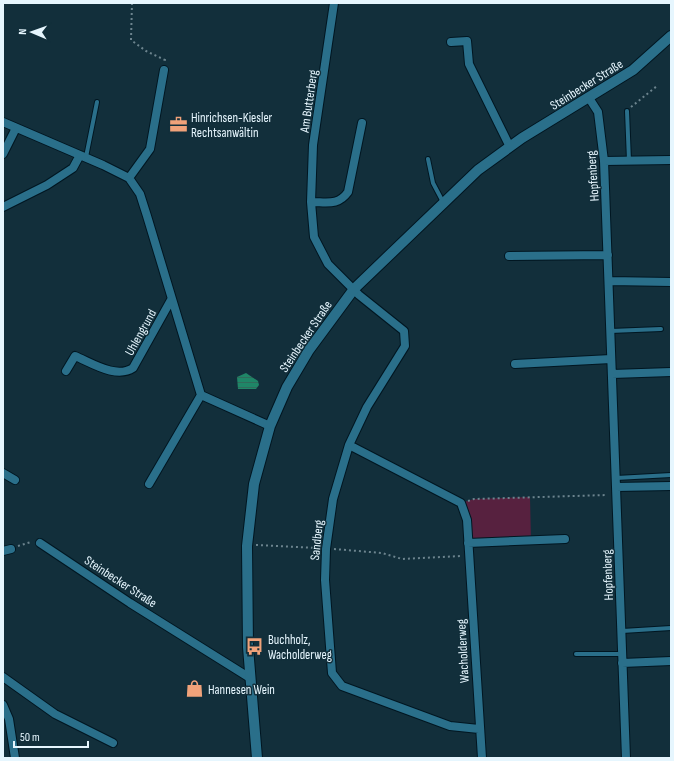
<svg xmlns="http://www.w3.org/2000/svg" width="674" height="761" viewBox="0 0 674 761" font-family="'Sofia Sans Condensed',sans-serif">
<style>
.green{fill:#57213f}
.water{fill:url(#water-rules)}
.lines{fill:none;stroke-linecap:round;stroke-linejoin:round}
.service-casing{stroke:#001621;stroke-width:6}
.minor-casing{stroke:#001621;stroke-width:10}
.tertiary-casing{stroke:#001621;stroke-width:12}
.path{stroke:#6c848e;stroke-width:2;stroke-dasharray:2 3;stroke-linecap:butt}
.service{stroke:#2a6f8a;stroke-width:4}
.minor{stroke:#2a6f8a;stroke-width:8}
.tertiary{stroke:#2a6f8a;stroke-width:10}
.labels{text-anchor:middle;stroke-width:3;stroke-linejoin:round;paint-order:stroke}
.street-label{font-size:13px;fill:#e6f6fe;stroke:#122f3b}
.poi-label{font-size:13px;fill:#e6f6fe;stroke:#122f3b;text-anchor:start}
</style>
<defs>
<pattern id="water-rules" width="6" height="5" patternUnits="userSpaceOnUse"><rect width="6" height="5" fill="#1f8667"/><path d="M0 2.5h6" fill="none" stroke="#306b5b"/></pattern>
</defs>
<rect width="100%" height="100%" fill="#122f3b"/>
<path class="green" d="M530,497l1,43 -63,3 -7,-40 13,-4z"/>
<path class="water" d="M246,373l12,8 1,4 -3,4h-18l-1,-12z"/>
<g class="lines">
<defs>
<path id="service" d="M627,111l2,50
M86,157l11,-55
M428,159l5,24 10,19
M610,331l51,-2
M616,478l55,-3
M622,631l49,-3
M576,654h46"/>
<path id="minor" d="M334,3l-21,142 -2,57 3,35 14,27 31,31 45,36 1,15 -38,61 -18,38 -16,54 -7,50 -1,31 7,93 10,13 108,40 29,3
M451,42l16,-1 2,23 41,83
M589,98l9,14 6,49 22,597
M3,122l100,43 26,13 11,16 7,22 54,179 69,31
M3,154l13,-26
M604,161l67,-1
M129,178l21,-29 14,-79
M311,202c16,0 27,4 37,-10l14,-69
M3,207l44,-22 26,-17 7,-13
M509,256l99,-1
M609,281l62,1
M515,364l96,-5
M66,371l9,-15c17,7 41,23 58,12l38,-68
M612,374l59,-2
M349,445l112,58 6,17 15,238
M3,473l12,7
M149,484l52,-89
M616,487l55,-1
M40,543l90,60 120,75
M468,543l97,-4
M3,551l8,-2
M622,663l49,-2
M3,677l52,37 58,29
M3,705l6,14 6,39"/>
<path id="tertiary" d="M257,758l-9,-111 -1,-101 7,-62 16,-58 17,-39 22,-37 45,-61 124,-119 44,-32 111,-68 38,-34"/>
</defs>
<use href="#service" class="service-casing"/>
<use href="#minor" class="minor-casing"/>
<use href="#tertiary" class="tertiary-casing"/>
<path class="path" d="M132,3l-1,37 15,11 19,9 -1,1
M631,107l26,-21
M468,501l6,-2 133,-4
M256,545l61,3
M18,546l13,-4
M334,549l48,4 20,6 60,-3"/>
<use href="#service" class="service"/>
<use href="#minor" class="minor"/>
<use href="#tertiary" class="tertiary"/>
</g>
<defs>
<symbol id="office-bare" viewBox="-9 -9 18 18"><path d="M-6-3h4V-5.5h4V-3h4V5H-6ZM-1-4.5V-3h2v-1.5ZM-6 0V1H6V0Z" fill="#f0a27a" stroke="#122f3b" stroke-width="2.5" paint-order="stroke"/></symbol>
<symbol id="bus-bare" viewBox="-9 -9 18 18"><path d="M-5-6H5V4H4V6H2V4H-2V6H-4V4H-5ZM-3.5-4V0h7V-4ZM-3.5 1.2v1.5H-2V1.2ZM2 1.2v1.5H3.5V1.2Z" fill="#f0a27a" stroke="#122f3b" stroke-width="2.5" paint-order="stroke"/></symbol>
<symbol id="shop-bare" viewBox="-9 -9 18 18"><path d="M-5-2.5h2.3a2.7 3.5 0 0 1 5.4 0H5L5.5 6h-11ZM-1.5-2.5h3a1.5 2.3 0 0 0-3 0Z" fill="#f0a27a" stroke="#122f3b" stroke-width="2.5" paint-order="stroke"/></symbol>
</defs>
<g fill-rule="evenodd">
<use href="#office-bare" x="166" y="112" width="25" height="25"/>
<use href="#bus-bare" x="242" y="634" width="25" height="25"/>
<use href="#shop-bare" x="182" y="676" width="25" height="25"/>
</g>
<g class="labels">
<g class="street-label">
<text transform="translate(586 84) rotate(-32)" y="5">Steinbecker Straße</text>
<text transform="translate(308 101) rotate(-82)" y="5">Am Butterberg</text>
<text transform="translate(592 176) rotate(-94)" y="5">Hopfenberg</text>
<text transform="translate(140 332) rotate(-61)" y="5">Uhlengrund</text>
<text transform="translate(305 336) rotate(-56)" y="5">Steinbecker Straße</text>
<text transform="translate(316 540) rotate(-84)" y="5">Sandberg</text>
<text transform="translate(607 575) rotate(-92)" y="5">Hopfenberg</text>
<text transform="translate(121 581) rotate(33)" y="5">Steinbecker Straße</text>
<text transform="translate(462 651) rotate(-93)" y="5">Wacholderweg</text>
</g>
<g class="poi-label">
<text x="191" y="122">Hinrichsen-Kiesler<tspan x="191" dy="15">Rechtsanwältin</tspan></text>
<text x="268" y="644">Buchholz,<tspan x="268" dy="15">Wacholderweg</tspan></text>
<text x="208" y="694">Hannesen Wein</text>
</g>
</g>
<rect width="674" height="761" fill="none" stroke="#e6f6fe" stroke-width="8"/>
<g transform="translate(32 32) rotate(272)" stroke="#122f3b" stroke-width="3" paint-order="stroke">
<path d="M0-3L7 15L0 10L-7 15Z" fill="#e6f6fe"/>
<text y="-6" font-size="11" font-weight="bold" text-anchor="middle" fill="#e6f6fe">N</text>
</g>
<path d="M14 741v6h74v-6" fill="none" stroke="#e6f6fe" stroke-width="2"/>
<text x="20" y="741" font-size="12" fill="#e6f6fe" stroke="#122f3b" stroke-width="3" paint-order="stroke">50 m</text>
</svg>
